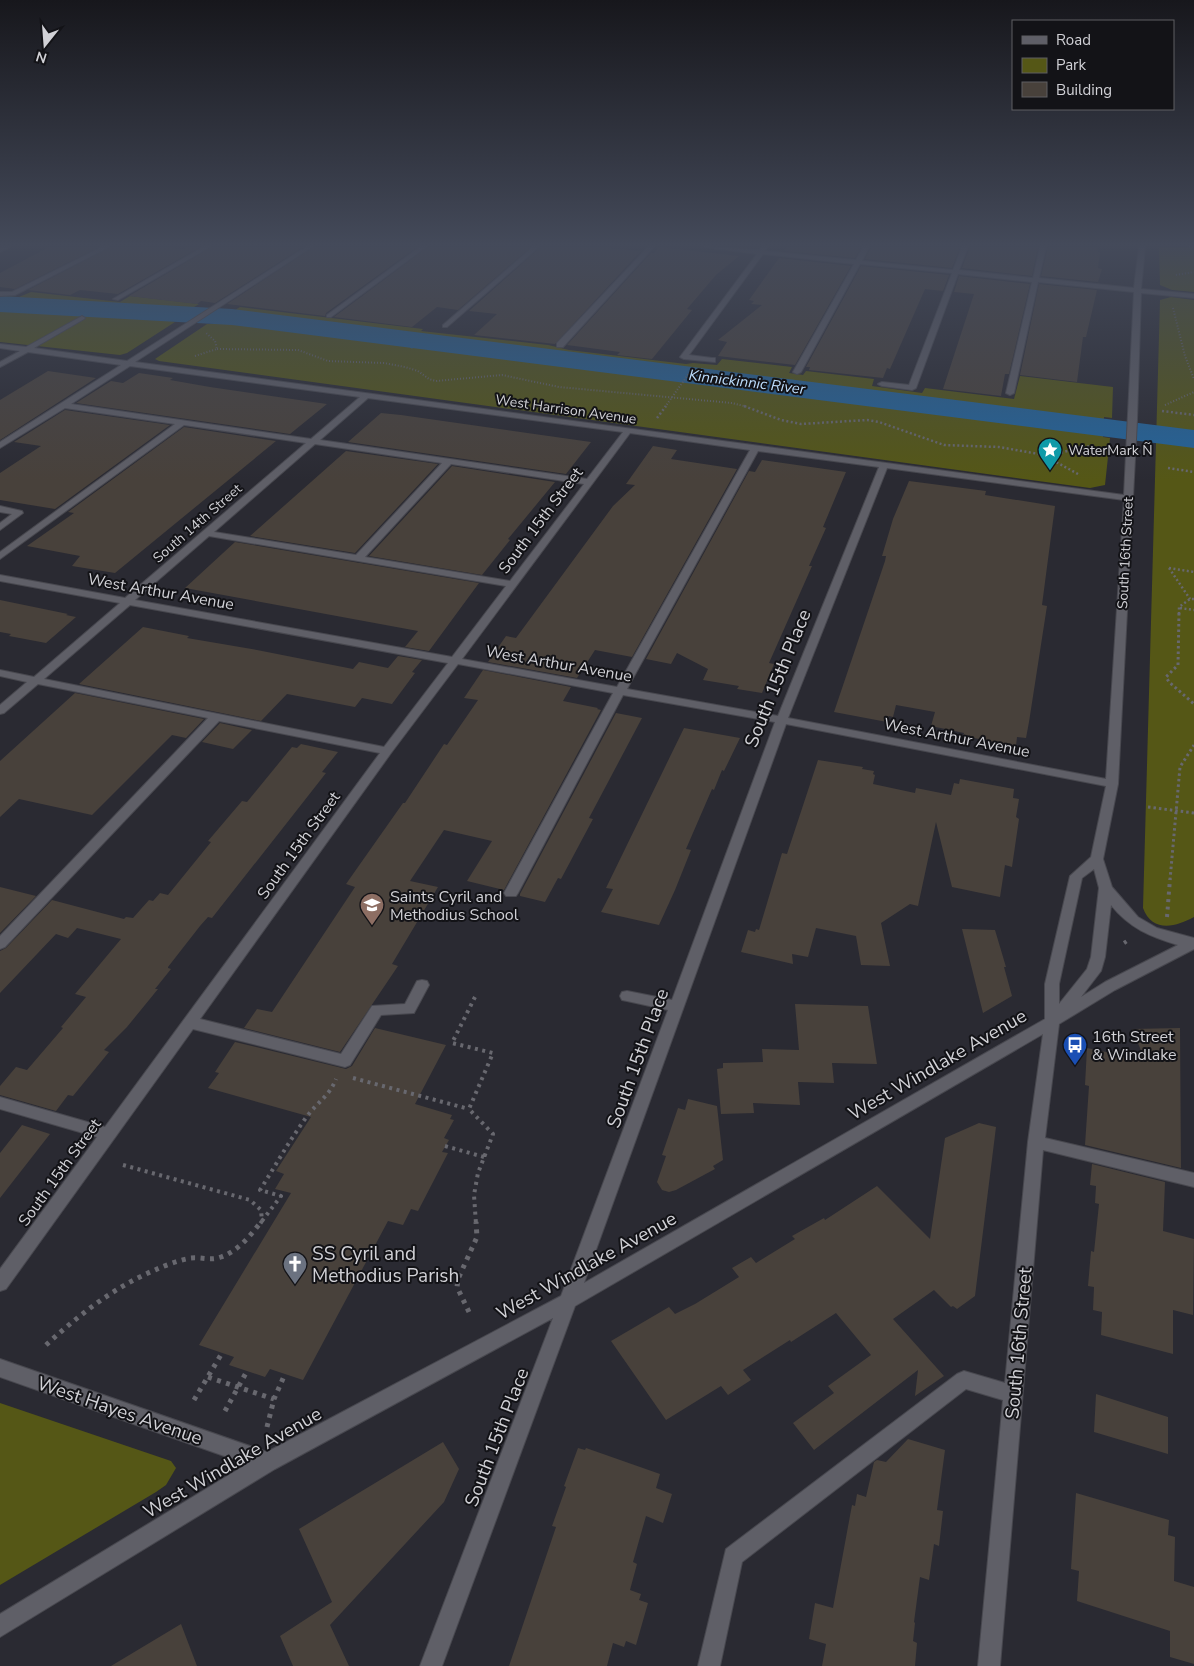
<svg xmlns="http://www.w3.org/2000/svg" width="1194" height="1666" viewBox="0 0 1194 1666" font-family="'Nunito Sans',sans-serif">
<style>
.green{fill:#555716}
.lines{fill:none;stroke-linecap:round;stroke-linejoin:round}
.stream{stroke:#24649a;stroke-width:4.5}
.river{fill:#24649a;fill-rule:evenodd}
.building{fill:#48413b}
.minor-casing{stroke:#48484f;stroke-width:2}
.path-far4{stroke:#68686f;stroke-width:2;stroke-dasharray:1 2;stroke-linecap:butt}
.path-far3{stroke:#68686f;stroke-width:2.5;stroke-dasharray:2 2.5;stroke-linecap:butt}
.path-far2{stroke:#68686f;stroke-width:3;stroke-dasharray:2.5 3;stroke-linecap:butt}
.path-far1{stroke:#68686f;stroke-width:4;stroke-dasharray:3 4.5;stroke-linecap:butt}
.path{stroke:#68686f;stroke-width:5;stroke-dasharray:4 5.5;stroke-linecap:butt}
.minor{fill:#5f5f67;fill-rule:evenodd}
.labels{text-anchor:middle;stroke-width:4;stroke-linejoin:round;paint-order:stroke}
.far-street-label{font-size:14px;fill:#d1d1d6;stroke:#131317}
.far-poi-label{font-size:14px;fill:#d1d1d6;stroke:#131317;text-anchor:start}
.far-water-label{font-size:15px;font-style:italic;fill:#bcdcfb;stroke:#131317}
.street-label{font-size:16px;fill:#d1d1d6;stroke:#131317}
.poi-label{font-size:16px;fill:#d1d1d6;stroke:#131317;text-anchor:start}
.near-street-label{font-size:19px;fill:#d1d1d6;stroke:#131317}
.near-poi-label{font-size:19px;fill:#d1d1d6;stroke:#131317;text-anchor:start}
</style>
<rect width="100%" height="100%" fill="#2a2a32"/>
<path class="green" d="M1159,247h35v45l-22,-2 -12,-5z
M31,292l89,10 10,-6 69,8 -28,17 4,1 -48,31 -7,2 -120,-13v-46l19,1z
M1171,297l23,3v617c-18,10 -42,16 -51,-9l17,-608z
M240,307l183,22 -2,2 127,14 21,5 117,14 7,-1 24,2 5,-6 70,8 -3,6 14,2 3,-4 68,8 -2,7 50,7 3,-5 89,11 6,-23 93,11 -1,31 -8,-1 -1,20 7,1 -5,47 -15,3 -931,-127 -4,-2 52,-35h6z
M0,1403l171,58 5,7 -10,17 -10,7 -156,93z"/>
<g class="lines">
<path class="stream" d="M405,338l7,8"/>
<path class="river" d="M0,296l232,13 962,121v18l-962,-123 -232,-13z"/>
</g>
<path class="building" d="M49,247h50l-84,42 -15,-2v-14z
M111,247h53l19,2 4,-2h13l-82,47 -38,-4 -10,5 -42,-5z
M212,247h91l-88,56 -14,-2 -4,3 -68,-8z
M314,247h103l-91,66 -1,3 -98,-12z
M428,247h103l-73,63 -21,-3 -25,20 -78,-10z
M541,247h57l43,4 -86,93 -81,-9 23,-21 -28,-3z
M659,247l80,9 -23,19 -29,34 5,1 -40,49 -35,-4 3,-3 -53,-7 84,-92h3z
M787,247h74l-6,11 -71,-7z
M871,247h89l-8,21 -87,-9z
M970,247h68l-6,29 -70,-8z
M1048,247h49l1,5 2,1 -2,15 4,1 -4,13 -57,-6z
M779,258l72,8 -56,99 -77,-9 9,-14 -9,-2 44,-35 -11,-1 3,-3 -5,-1z
M861,266l88,9 -6,16 -18,-2 -35,80 -3,-1 -4,10 -74,-8 1,-3h-4z
M959,276l71,8 -21,90h-4l-4,22 -58,-7 31,-95 -20,-2z
M1039,284l58,6 -11,47h-3l-6,45 -57,-7z
M48,371l48,7 -96,62v-40z
M139,373l34,5 -3,2 40,7 117,17 -37,30 -214,-31 35,-22 12,2z
M65,410l105,15 -115,84 -55,-9v-27l41,-27 -27,-4z
M381,413l20,2 190,27 -25,32 -218,-32z
M184,427l92,14 -161,132 -43,-7 8,-10 -53,-10 47,-33 -6,-1z
M653,446l24,4 -6,9 66,10 -105,188 -37,-7 -18,28 -89,-16 18,-26 10,2 97,-132 22,-21 -9,-1z
M346,451l92,13 -83,89 -105,-17z
M762,460l84,12 -23,55 3,1 -17,38h3l-43,97 5,1 -12,29 -25,-4 2,-3 -36,-6 5,-11 -31,-16 -6,11 -25,-5 103,-188 6,1z
M452,466l103,16 -47,57 2,1 -28,35 -113,-19z
M909,481l77,10 -1,4 70,11 -13,99 5,1 -18,116 -3,16 -9,-1 -1,9 -53,-10 1,-3 -33,-7 4,-14 -39,-7 -3,12 -4,-1 -2,6 -53,-10 51,-151 1,-5h-4l11,-37z
M235,542l244,41 -50,68 -24,-4 13,-16 -233,-43z
M0,600l68,14 -2,1 10,2 -30,26 -37,-7 2,-2 -11,-2z
M143,627l46,9 -2,2 70,12 96,19 6,-7 29,6 10,-12 24,4 -10,12 3,1 -23,31 -30,-6 -7,9 -68,-13 -26,27 -182,-37z
M483,670l88,17 -8,14 35,7 -1,1 4,1 -97,180 -37,-9 25,-40 -48,-11 -34,51 28,6 -46,77 6,2 -58,86 -96,-24 13,-19 15,3 83,-125 -9,-3 57,-81h2l39,-59 3,1 31,-45 -14,-2z
M75,693l129,26 -18,19 -14,-3 -80,80 -73,-16 -19,18v-56z
M616,713l26,5 -53,100 4,1 -32,60 -3,-1 -13,24 -25,-6v-2z
M220,723l32,7 -19,19 -31,-7z
M684,728l56,10 -16,33 -2,-1 -8,20 -2,-1 -26,60 5,1 -16,40 -16,35 -58,-13 12,-23 -7,-1z
M301,744l37,8 -16,20 4,1 -29,37 -85,108 -4,-1 -8,9 -32,41v1l3,1 -16,20h3l-31,38 -23,23 5,2 -36,44 -5,-1 -12,16 -56,-16v-9l16,-19 11,3 36,-42 -2,-1 25,-30 -11,-3 46,-55 -44,-11 -9,10 -12,-4 -56,59v-42l6,-3 46,-48 72,19 2,-2 7,1 16,-18 4,1 7,-8 8,2 43,-53 -3,-1 34,-40 5,1 45,-55 5,1z
M818,760l45,7 -1,2 12,2 -1,3 2,1 -2,9 42,9 1,-5 35,7 3,-12 5,1 1,-5 54,10 -1,9 6,1 -3,18 3,2 -7,48 -7,-2 -5,32 -48,-10 -16,-65 -18,84 -8,-2 -29,19 9,43 -29,-1 -5,-29 -40,-8 -8,29 -16,-3 1,10 -52,-12 7,-22 7,2 1,-3 3,1 23,-77 5,1z
M0,887l36,9 -36,37z
M962,929l33,1 11,37h-2l8,29 -29,17z
M795,1004l73,2 9,58 -45,-1 2,20 -36,-1 2,23 -47,-2 1,10 -33,1 -4,-45 6,-1v-5l40,-1 -1,-13 37,1z
M375,1028l71,17 -31,59 37,11 -2,4 4,1 -10,18 5,2 -7,12 6,1 -30,58 -7,-2 -8,16 -15,-4 -85,159 -33,-11 -5,8 -36,-12 5,-8 -35,-12 92,-152 -16,-4 9,-15 -8,-3 35,-54 -103,-29 11,-15 -4,-1 20,-30 111,27 6,-3z
M1180,1028l1,140 -96,-23 4,-59 -4,-1 2,-37 58,12 -13,-31z
M688,1099l29,7 6,54 -10,6 2,3 -39,21 -7,2 -7,-2 -5,-8 9,-26 -4,-1 16,-47 7,2z
M979,1123l17,4 -21,169 -18,13 -4,-3 -2,1 -17,-17 -41,29 51,57 -29,20 3,-26 -104,80 -21,-27 41,-30 -6,-7 43,-31 -35,-42 -45,29 -1,-2 -47,30 8,10 -23,15 -7,-9 -55,34 -55,-79 58,-34 6,7 20,-10 44,-27 -7,-9 19,-11 5,6 39,-24 -3,-3 32,-18 1,2 52,-34 53,53 15,-101z
M22,1125l28,9 -50,64v-45z
M1092,1164l73,18 -2,49 31,8 -1,76 -20,-5v44l-72,-19 1,-23 -9,-2 1,-23 -6,-1 3,-35 3,1 5,-48 -4,-1 1,-17 -6,-1z
M1096,1394l72,23v37l-74,-22z
M908,1439l37,11 -8,60 6,1 -4,35 -5,-2 -5,36 -9,-3 -6,45 1,1 -2,18 4,2 -2,23h-93l4,-22 -17,-5 6,-36 18,5 19,-103 3,1 2,-12 9,3 8,-35 3,-2 9,2z
M443,1442l16,27 -15,33 -114,123 19,41h-56l-13,-30 52,-34 -33,-73z
M578,1448l7,2 1,-2 74,26 -4,14 16,6 -9,29 -17,-7 -13,46 4,2 -7,26 11,4 -2,6 9,3 -12,42 -10,-4 -2,6 -11,-4 -6,23h-98l47,-139 -4,-1 14,-39 -2,-1z
M1076,1493l93,27 -1,15 7,2 -1,44 20,6v77l-24,-7v-26l-93,-30 2,-30 -8,-2z
M181,1624l16,42h-86z"/>
<g class="lines">
<defs>
<path id="minor" d="M3,247h7l-10,5v-4z
M102,247h7l-94,48 -15,1v-4h12z
M203,247h7l-92,53 -5,-1z
M306,247h6l-177,115 989,133 10,-203 -96,-10 -24,111 -4,2 -4,-2 26,-111 -74,-8 -42,114 -4,2 -30,-4 -4,-2 4,-2 27,3 43,-112 -92,-9 -59,108 -4,2 -4,-2 61,-108 -91,-10 -74,101 23,3h3v4l-31,-3 -4,-2 77,-103 -52,-7 54,3 3,-3h6l-3,4 91,9 7,-13h6l-7,14 91,9 9,-23h6l-9,23 74,8 7,-31h6l-7,31 95,10 5,-41h6l-4,42 53,5v4l-53,-5 -4,127 -19,364 -15,75 9,28 26,30 19,11 37,10v11l-79,41 -56,34 -14,114 149,35v14l-151,-37 -43,516h-22l25,-266 -37,-11 -224,173 -22,104h-22l28,-117 231,-175 7,-3 41,12 23,-241 15,-108 -468,272 -133,360h-22l133,-348 -278,151 -275,168v-23l247,-150 -247,-87v-18l267,93 294,-156 107,-286 -41,-9 -5,-1 -2,-4 2,-4 5,-1 45,9 103,-278 -152,-27 -105,198 -2,3h-10l-2,-3 109,-200 -155,-29 -67,89 -191,266 141,35 31,-48 33,-2 12,-23 5,-1 5,1 2,4 -15,28 -33,2 -31,50 -5,2 -152,-38 -187,260 -6,2v-22l97,-132 -97,-28v-12l105,30 275,-374 -161,-32 -214,226 -5,2v-13l208,-218 -170,-34 -34,29 -4,1v-9l27,-23 -27,-6v-6l34,7 86,-74 -120,-22v-6l125,23 181,-155 -122,-18 -184,134v-7l175,-128 -110,-16 -65,40v-6l121,-77 -93,-13 -28,15v-5l20,-11 -20,-3v-4l26,3 56,-31 3,2 -1,1 -50,29 93,13zM130,366l230,31 -49,42 -240,-35zM368,398l255,34 -36,47 -267,-39zM630,433l120,17 -133,237 -155,-28zM315,444l127,19 -86,92 -142,-23zM758,451l121,16 -101,249 -151,-27zM451,464l133,20 -74,97 -145,-24zM887,468l237,32 -18,279 -318,-61zM209,536l297,50 -54,71 -317,-57zM130,605l318,58 -64,84 -340,-68zM786,724l320,62 -15,71 -21,19 -25,108v35l-461,264zM1094,869l5,19 -8,69 -4,12 -28,35v-20l23,-106zM1111,905c18,23 40,32 67,40l-73,37 -24,15 20,-26 4,-14z
M420,247h6l-95,70h-4v-2z
M533,247h6l-92,80h-4v-2z
M648,247h6l-91,100h-6v-4z
M0,506l22,5 1,2 -23,17v-7l12,-9 -12,-2z"/>
</defs>
<use href="#minor" class="minor-casing"/>
<path class="path-far4" d="M1189,247h5
M1176,275l18,-3
M1173,308l12,48 9,23
M217,349l81,1 30,11 56,2 21,4 13,4 11,8 7,2 66,-6 57,12 173,16 16,4
M195,356l22,-7 -2,-8 -10,-9
M1165,405l29,-13
M665,407l25,-35"/>
<path class="path-far3" d="M744,406l37,14 20,4 66,-4 12,2 65,23 55,2 51,9
M1162,411l32,4
M657,418l9,-12
M1168,468l26,4
M1078,474l-22,-12 -6,-6 31,-9 14,-1
M1169,568l21,31
M1169,568l25,4
M1180,608l14,2
M1179,614v-7l11,-8h4"/>
<path class="path-far2" d="M1179,613l-1,52 -12,12 3,5 25,22
M1148,807l46,6
M1170,880l10,-113 14,-22"/>
<path class="path-far1" d="M1167,917l3,-38
M1124,943l6,-4
M475,997l-23,46 41,10 -24,56 24,25 -15,39 -4,22 2,29
M353,1078l116,31
M445,1146l39,11
M123,1165l127,35 11,10 1,11 -2,3
M262,1221l19,-25 -21,-6c16,-25 30,-51 48,-75 10,-13 22,-20 28,-36"/>
<path class="path" d="M469,1312l-12,-25 1,-8 19,-42 -1,-15
M46,1345c33,-30 68,-58 109,-75 11,-5 24,-10 36,-12 11,-1 20,3 30,-1 17,-6 29,-21 40,-35
M208,1377l66,22
M194,1400l28,-47
M225,1411l22,-40
M267,1427l7,-28 11,-25"/>
<use href="#minor" class="minor"/>
</g>
<linearGradient id="sky" x2="0" y2="1"><stop stop-color="#17171c"/><stop offset="0.51" stop-color="#444a5a"/><stop offset="1" stop-color="#444a5a" stop-opacity="0"/></linearGradient>
<rect width="1194" height="480" fill="url(#sky)"/>
<defs>
<symbol id="sight-pin" viewBox="-11 -11 22 30"><path d="M0 17L-7.5 6A9.5 9.5 0 1 1 7.5 6Z" fill="#0f9aa8" stroke="#131317"/><path d="M0-6L1.8-2.2L6-1.7L2.9 1.2L3.7 5.4L0 3.3L-3.7 5.4L-2.9 1.2L-6-1.7L-1.8-2.2Z" fill="#fff"/></symbol>
<symbol id="school-pin" viewBox="-11 -11 22 30"><path d="M0 17L-7.5 6A9.5 9.5 0 1 1 7.5 6Z" fill="#8d6e63" stroke="#131317"/><path d="M0-5L7-2L0 1L-7-2ZM-4 1L0 2.5L4 1V4Q0 6-4 4Z" fill="#fff"/></symbol>
<symbol id="bus-pin" viewBox="-11 -11 22 30"><path d="M0 17L-7.5 6A9.5 9.5 0 1 1 7.5 6Z" fill="#1a4fb4" stroke="#131317"/><path d="M-5-6H5V4H4V6H2V4H-2V6H-4V4H-5ZM-3.5-4V0h7V-4ZM-3.5 1.2v1.5H-2V1.2ZM2 1.2v1.5H3.5V1.2Z" fill="#fff"/></symbol>
<symbol id="church-pin" viewBox="-11 -11 22 30"><path d="M0 17L-7.5 6A9.5 9.5 0 1 1 7.5 6Z" fill="#6b7280" stroke="#131317"/><path d="M-1.2-6h2.4v3.5h3.3v2.4h-3.3V6h-2.4V-.1h-3.3v-2.4h3.3Z" fill="#fff"/></symbol>
</defs>
<g fill-rule="evenodd">
<use href="#sight-pin" x="1036" y="436" width="28" height="38"/>
<use href="#school-pin" x="358" y="891" width="28" height="38"/>
<use href="#bus-pin" x="1061" y="1031" width="28" height="38"/>
<use href="#church-pin" x="281" y="1250" width="28" height="38"/>
</g>
<g class="labels">
<g class="far-street-label">
<text transform="translate(566 409) rotate(8)" y="5">West Harrison Avenue</text>
<text transform="translate(197 523) rotate(-41)" y="5">South 14th Street</text>
<text transform="translate(1125 553) rotate(-87)" y="5">South 16th Street</text>
</g>
<g class="far-poi-label">
<text x="1068" y="455">WaterMark Ñ</text>
</g>
<g class="far-water-label">
<text transform="translate(747 382) rotate(7)" y="5">Kinnickinnic River</text>
</g>
<g class="street-label">
<text transform="translate(540 520) rotate(-53)" y="6">South 15th Street</text>
<text transform="translate(161 591) rotate(10)" y="6">West Arthur Avenue</text>
<text transform="translate(559 663) rotate(10)" y="6">West Arthur Avenue</text>
<text transform="translate(957 737) rotate(11)" y="6">West Arthur Avenue</text>
<text transform="translate(298 845) rotate(-54)" y="6">South 15th Street</text>
<text transform="translate(59 1172) rotate(-54)" y="6">South 15th Street</text>
</g>
<g class="poi-label">
<text x="390" y="902">Saints Cyril and<tspan x="390" dy="18">Methodius School</tspan></text>
<text x="1092" y="1042">16th Street<tspan x="1092" dy="18">&amp; Windlake</tspan></text>
</g>
<g class="near-street-label">
<text transform="translate(777 678) rotate(-68)" y="7">South 15th Place</text>
<text transform="translate(637 1058) rotate(-70)" y="7">South 15th Place</text>
<text transform="translate(937 1064) rotate(-30)" y="7">West Windlake Avenue</text>
<text transform="translate(586 1265) rotate(-29)" y="7">West Windlake Avenue</text>
<text transform="translate(1018 1343) rotate(-85)" y="7">South 16th Street</text>
<text transform="translate(120 1410) rotate(19)" y="7">West Hayes Avenue</text>
<text transform="translate(496 1437) rotate(-69)" y="7">South 15th Place</text>
<text transform="translate(232 1462) rotate(-30)" y="7">West Windlake Avenue</text>
</g>
<g class="near-poi-label">
<text x="312" y="1260">SS Cyril and<tspan x="312" dy="22">Methodius Parish</tspan></text>
</g>
</g>
<rect x="1012" y="20" width="162" height="90" fill="#131317" stroke="#5f5f63"/>
<rect x="1022" y="36" width="25" height="8" fill="#5f5f67" stroke="#5f5f63"/>
<text x="1056" y="45" font-size="15" fill="#d1d1d6">Road</text>
<rect x="1022" y="58" width="25" height="15" fill="#555716" stroke="#5f5f63"/>
<text x="1056" y="70" font-size="15" fill="#d1d1d6">Park</text>
<rect x="1022" y="82" width="25" height="15" fill="#48413b" stroke="#5f5f63"/>
<text x="1056" y="95" font-size="15" fill="#d1d1d6">Building</text>
<g transform="translate(45 45) rotate(197)" stroke="#131317" stroke-width="4" paint-order="stroke">
<path d="M0-4L9 19L0 12L-9 19Z" fill="#d1d1d6"/>
<text y="-8" font-size="14" font-weight="bold" text-anchor="middle" fill="#d1d1d6">N</text>
</g>
</svg>
